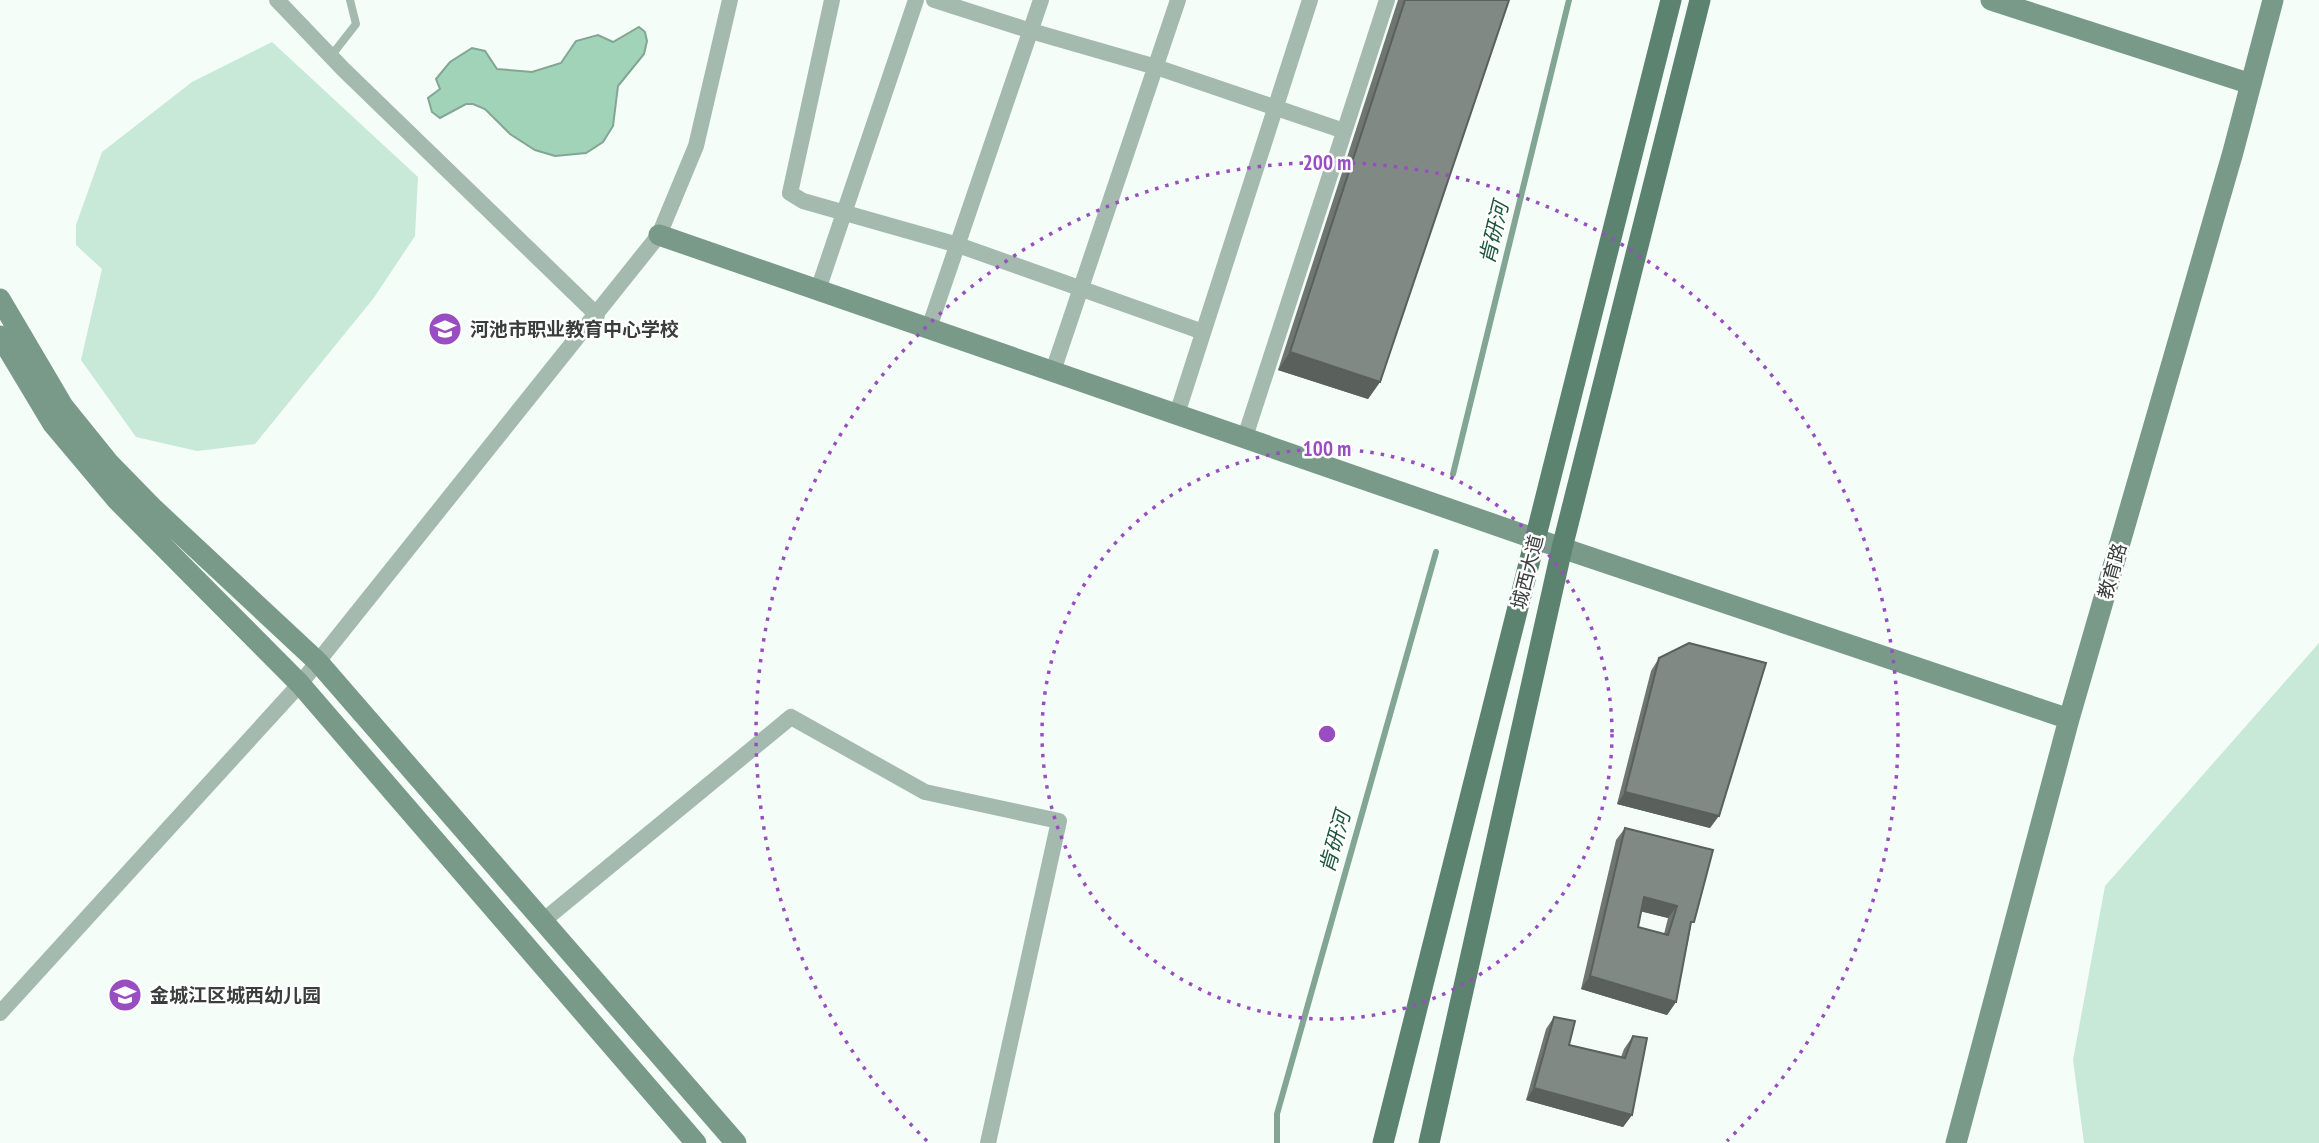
<svg xmlns="http://www.w3.org/2000/svg" width="2319" height="1143" viewBox="0 0 2319 1143" font-family="'PT Sans Narrow','Noto Sans SC',sans-serif">
<style>
.green{fill:#c8e9d7}
.water{fill:#a1d3b9;stroke:#82a693;stroke-width:2}
.lines{fill:none;stroke-linecap:round;stroke-linejoin:round}
.stream{stroke:#82a693;stroke-width:6}
.lane{stroke:#a4baae;stroke-width:8}
.street{stroke:#a4baae;stroke-width:16}
.secondary{stroke:#7a9a89;stroke-width:21}
.primary{stroke:#5c836f;stroke-width:21}
.wall{fill:#6f7672;fill-rule:evenodd}
.shaded-wall{fill:#5a605c}
.building{fill:#818984;stroke:#5a605c;stroke-width:2;fill-rule:evenodd}
.ring{fill:none;stroke:#984ec1;stroke-width:3.5;stroke-dasharray:3.5 7}
.labels{text-anchor:middle;stroke-width:5;stroke-linejoin:round;paint-order:stroke}
.poi-label{font-size:19px;font-weight:bold;fill:#3a3d3b;stroke:#fff;text-anchor:start}
.street-label{font-size:19px;fill:#3a3d3b;stroke:#fff}
.water-label{font-size:21px;font-style:italic;fill:#1d583e;stroke:#fff}
.centre{fill:#984ec1;stroke:#fff;stroke-width:3.5}
.ring-label{font-size:21px;text-anchor:middle;font-weight:bold;fill:#984ec1;stroke:#fff;stroke-width:5;stroke-linejoin:round;paint-order:stroke}
</style>
<rect width="100%" height="100%" fill="#f4fdf8"/>
<path class="green" d="M272,42l146,135 -3,59 -42,63 -118,145 -58,7 -61,-14 -55,-77 21,-91 -26,-24v-20l26,-73 90,-70z
M2319,643v500h-235l-11,-83 32,-174z"/>
<path class="water" d="M639,27l6,5 2,9 -3,13 -26,32 -5,40 -10,16 -17,11 -31,3 -20,-6 -25,-16 -25,-25 -12,-5h-7l-26,14 -8,-6 -4,-14 12,-9 -4,-10 14,-17 22,-14 13,3 12,18 35,3 29,-9 15,-22 22,-6 15,7z"/>
<g class="lines">
<path class="stream" d="M1453,474l116,-474
M1277,1143v-29l159,-562"/>
<path class="lane" d="M331,56l25,-32 -6,-24"/>
<path class="street" d="M277,0l66,69 254,246
M832,0l-42,193 13,8 155,44 245,87
M934,0l97,31 125,36 188,64
M818,290l98,-290
M929,328l112,-328
M1053,371l125,-371
M1177,414l133,-414
M1245,437l142,-437
M544,920l247,-203 134,75 134,29 -71,322
M0,1013l300,-329 359,-449 37,-89 34,-146"/>
<path class="secondary" d="M1991,0l260,84
M659,235l903,313 507,171
M0,299l63,107 46,57 45,46 164,153 418,481
M0,336l53,88 64,76 183,184 396,459
M1956,1143l113,-424 164,-567 40,-152"/>
<path class="primary" d="M1383,1143l288,-1143
M1429,1143l133,-595 138,-548"/>
</g>
<path class="wall" d="M1398,0h111l-129,382 -12,17 -90,-29z
M1659,658l51,170 -93,-24 34,-133z
M1625,828l66,98 -15,76 -9,13 -86,-26 35,-149zM1641,911l27,7 -4,16 -26,-7z
M1554,1017l15,28 52,12 3,-8 9,-13 -1,79 -9,12 -97,-27 20,-71z"/>
<path class="shaded-wall" d="M1290,352l90,30 -12,17 -90,-29z
M1625,792l94,24 -9,12 -93,-24z
M1644,897l33,9 -9,12 -33,-8z
M1590,976l86,26 -9,13 -86,-26z
M1534,1088l98,27 -9,12 -97,-27z"/>
<path class="building" d="M1405,0h104l-129,382 -90,-30z
M1689,643l77,20 -47,153 -94,-24 34,-134z
M1625,828l88,22 -19,72h-3l-15,80 -86,-26zM1644,897l33,9 -9,29 -30,-8z
M1554,1017l21,4 -6,24 56,13 8,-22 14,2 -15,77 -98,-27z"/>
<g class="ring">
<circle cx="1327" cy="734" r="285"/>
<path d="M927 1141A571 571 0 1 1 1727 1141"/>
</g>
<defs>
<symbol id="school-disc" viewBox="-11 -11 22 22"><circle r="9.5" fill="#984ec1" stroke="#fff"/><path d="M0-5L7-2L0 1L-7-2ZM-4 1L0 2.5L4 1V4Q0 6-4 4Z" fill="#fff"/></symbol>
</defs>
<g fill-rule="evenodd">
<use href="#school-disc" x="426" y="310" width="38" height="38"/>
<use href="#school-disc" x="106" y="976" width="38" height="38"/>
</g>
<g class="labels">
<g class="poi-label">
<text x="470" y="336">河池市职业教育中心学校</text>
<text x="150" y="1002">金城江区城西幼儿园</text>
</g>
<g class="street-label">
<text transform="translate(2112 571) rotate(-74)" y="7">教育路</text>
<text transform="translate(1527 572) rotate(-76)" y="7">城西大道</text>
</g>
<g class="water-label">
<text transform="translate(1494 233) rotate(-76)" y="7">肯研河</text>
<text transform="translate(1335 842) rotate(-74)" y="7">肯研河</text>
</g>
</g>
<circle cx="1327" cy="734" r="10" class="centre"/>
<g class="ring-label">
<text x="1327" y="170">200 m</text>
<text x="1327" y="456">100 m</text>
</g>
</svg>
